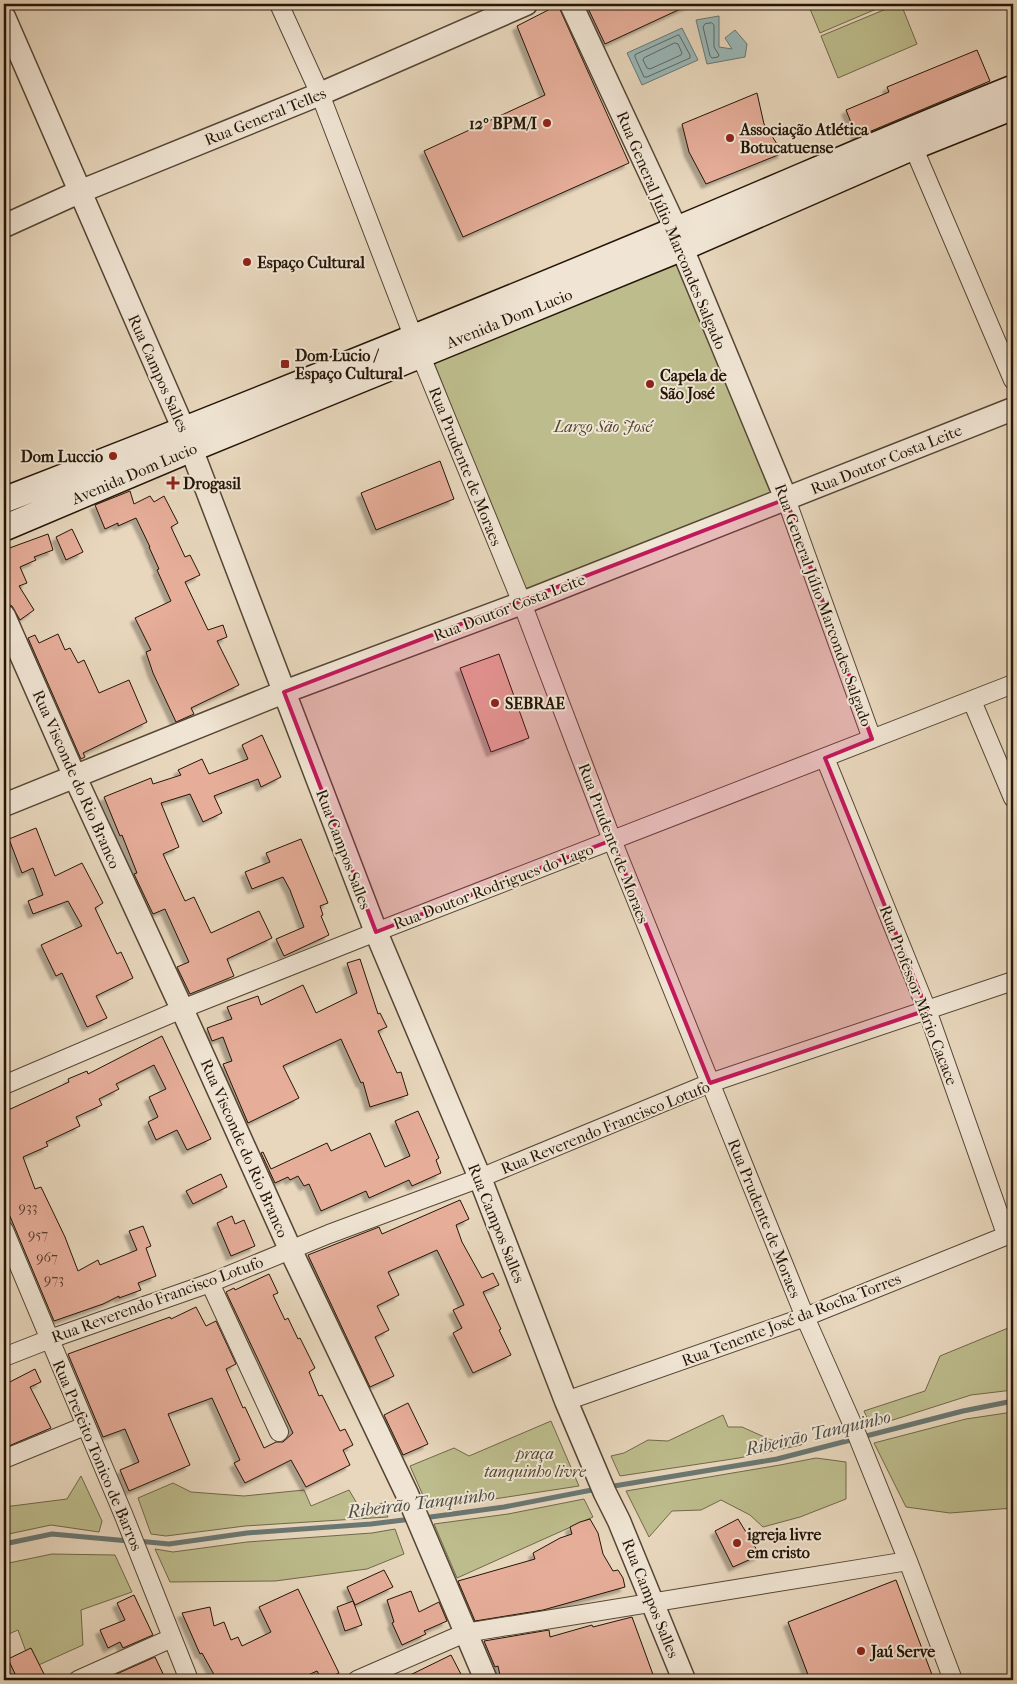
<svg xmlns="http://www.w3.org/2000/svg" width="1017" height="1684" viewBox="0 0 1017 1684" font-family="'IM FELL French Canon',serif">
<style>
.green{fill:#bdbc8c;stroke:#70684a}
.water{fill:#99b8b9;stroke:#6a7772}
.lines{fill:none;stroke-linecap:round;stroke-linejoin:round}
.shore{stroke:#5e6660;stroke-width:1}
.stream{stroke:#6a7772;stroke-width:5}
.building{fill:#e6ad99;stroke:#241507;filter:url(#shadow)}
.minor-casing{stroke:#554634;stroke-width:20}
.tertiary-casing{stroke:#554634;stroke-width:25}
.secondary-casing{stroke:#241507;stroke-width:28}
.minor{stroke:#f0e5d4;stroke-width:18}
.tertiary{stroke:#f0e5d4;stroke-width:22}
.secondary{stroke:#f0e5d4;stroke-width:25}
.marked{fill:#c2185b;fill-opacity:0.2;stroke:#c2185b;stroke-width:4;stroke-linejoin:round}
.poi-dot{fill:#8f2418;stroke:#f0e5d4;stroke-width:2}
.labels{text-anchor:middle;stroke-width:4;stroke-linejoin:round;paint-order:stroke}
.number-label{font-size:14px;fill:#543b2c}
.street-label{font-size:16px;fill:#241507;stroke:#f0e5d4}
.poi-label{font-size:16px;font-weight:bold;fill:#241507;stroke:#f0e5d4;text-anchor:start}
.park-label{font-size:16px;font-style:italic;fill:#52472f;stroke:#f0e5d4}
.water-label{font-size:18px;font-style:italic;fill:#4d4e45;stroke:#f0e5d4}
</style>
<defs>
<filter id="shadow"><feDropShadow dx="-4.5" dy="4.5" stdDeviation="1" flood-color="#0004"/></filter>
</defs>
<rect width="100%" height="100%" fill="#e8d7bd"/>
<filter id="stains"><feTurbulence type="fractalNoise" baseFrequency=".004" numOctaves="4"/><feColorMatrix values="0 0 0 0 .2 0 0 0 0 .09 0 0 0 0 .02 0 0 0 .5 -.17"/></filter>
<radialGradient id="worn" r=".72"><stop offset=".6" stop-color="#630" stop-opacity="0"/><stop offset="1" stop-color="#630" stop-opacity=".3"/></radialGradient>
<path class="green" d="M808,4h80l-68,29z
M898,4h3l16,40 -79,34 -17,-42z
M677,256l100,236 -250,107 -95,-242z
M1013,1326v64l-42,5 -100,32 -7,-16 61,-20 15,-35z
M1013,1412v96l-63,5 -44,-6 -32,-64 92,-24z
M723,1415l5,12h14l29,13 38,-2 -8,7 -62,13 -119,18 -9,-20 13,-3 24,-13 20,1z
M551,1421l28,65 -150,23 -19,-43 44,-18 15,8z
M816,1458l30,4v37l-46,18 -37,10 -13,-12 -29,-15 -20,10 -29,1 -23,26 -23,-46 154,-26z
M81,1476l21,45 -3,11 -48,-7 -47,10v-28l63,-8z
M173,1483l18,9 53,4 60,-6 7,16 38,-16 13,22 20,-9 6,14 -143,9 -79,10 -15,-2 -13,-36z
M584,1499l9,18 -136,61 -23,-54 74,-10z
M395,1529l9,25 -37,15 -92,12 -105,1 -15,-33 18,3 74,-10 125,-9z
M52,1554l63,1 17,37 -51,18 2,35 -51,23 -14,-38 -14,6v-72z"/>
<path class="water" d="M719,16v31l13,2 -7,-11 10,-8 12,14 -2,13 -38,7 -11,-44z
M682,28l16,32 -56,25 -15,-32z"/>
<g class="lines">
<path class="shore" d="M712,23l2,2v22l5,8 -1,2 -6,1 -2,-2 -7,-29 2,-3z
M679,35l11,20v3l-43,19h-3l-9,-20v-2z
M675,43l3,1 4,9 -1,2 -31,14 -3,-1 -4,-8 1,-2z"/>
<path class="stream" d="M608,1487l169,-28 186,-48 50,-10
M423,1518l81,-11 93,-18
M137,1541l32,3 78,-11 124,-9 41,-5
M4,1544l48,-10 77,7"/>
</g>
<path class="building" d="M586,4h105l-86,40z
M558,5l71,158 -166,74 -39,-86 121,-56 -28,-69z
M977,50l13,31 -133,56 -11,-27 43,-18 -2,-5z
M757,93l7,31 19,29 -77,31 -17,-32 -7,-28z
M440,461l14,38 -78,31 -15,-37z
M130,491l4,13 16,-8 4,6 10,-6 14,27 -7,4 14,30 5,-2 10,20 -15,7 23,48 15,-5 4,12 -10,4 22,44 -48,23 3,6 -18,8 -23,-49 -7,-21 5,-2 -16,-32 36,-17 -14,-31 2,-1 -10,-22h1l-14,-29 -18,8v-3l-13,6 -10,-24z
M72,529l11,23 -17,8 -10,-23z
M48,534l5,16 -19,7 2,3 -16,7 7,16 -8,3 15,24 -14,10 -8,-14 -8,-4v-52z
M58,634l7,16 5,-2 8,15 6,-3 15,33 30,-13 18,42 -64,31 2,4 -4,2 -53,-121 7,-3 4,8z
M499,654l30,84 -38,14 -31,-84z
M262,735l19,42 -20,10 -3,-8 -44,17 8,17 -19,9 -13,-28 -29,9 18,44 -16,7 22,47 9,-4 17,36 48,-22 13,27 -45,21 7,17 -44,18 -13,-27 12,-5 -24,-53 -12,5 -19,-40 3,-1 -15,-38 -2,1 -16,-39 47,-19 2,6 28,-9 -3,-5 24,-11 7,15 39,-15 -6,-14z
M36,828l19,48 27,-13 21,40 -8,5 22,46 4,-2 12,26 -37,18 11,22 -20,9 -25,-54 -6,3 -15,-31 41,-19 -14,-25 -35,13 -5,-13 15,-6 -10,-27 -11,5 -13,-34z
M301,839l27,64 -8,3 3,9 -2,1 8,19 -45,21 -8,-17 28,-12 -14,-37 -7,-13 -31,12 -7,-17 25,-10 -4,-9z
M360,959l18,55 2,-1 7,14 -9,4 19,42 4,-1 7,23 -38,12 -7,-25 -2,1 -20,-44 -58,27 16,32 -51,25 -25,-59 9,-3 -9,-24 -11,4 -5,-13 25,-9 -5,-12 31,-11 3,9 42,-20 13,28 41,-20 -10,-30z
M162,1036l49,103 -24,11 -10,-20 -21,10 -8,-18 10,-5 -9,-20 17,-8 -12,-24 -38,19 3,5 -20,10 3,6 -26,12 4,9 -34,16 2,4 -25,11 12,32 6,-2 24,50 13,34 20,-11 2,5 37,-15 -8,-19 14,-5 8,20 -5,2 10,28 -18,7 3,7 -22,8v-2l-16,8 -49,17 -50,-119v-90l65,-30 -1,-3 19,-8 1,3z
M418,1111l21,47 -3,2 5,13 -29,13 -3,-6 -40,18 -3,-7 -45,20 -12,-27 -5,2 -6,-10 -8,4 -2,-3 -13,6 -14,-30 2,-1 8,17 56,-26 4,8 39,-18 15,34 25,-11 -15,-35z
M221,1174l6,13 -34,17 -7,-13z
M460,1200l9,19 -13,6 6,17 20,36 11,-5 6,12 -16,7 18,37 -2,1 12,25 -38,18 -20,-40 9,-5 -9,-18 11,-5 -27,-55 -49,22 11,23 -22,11 12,24 -14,7 19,39 -24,11 -62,-132 71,-28 3,7z
M232,1216l3,8 9,-4 11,26 -24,10 -14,-33z
M269,1274l9,19 -5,2 12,25 3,-2 10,21 2,-1 15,30 -6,4 10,24 3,-1 18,36 5,-2 8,16 -10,5 7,15 -44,22 -15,-27 -46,23 -11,-20 6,-3 -28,-62 -44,16 22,51 -61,26 -9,-21 19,-8 -14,-33 -22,8 -35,-83 102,-37 1,2 25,-12 10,19 10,-5 20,43 -10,5 17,39 2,-1 19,41 12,-6h7l10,-9 -67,-141 8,-4 1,2z
M35,1369l6,13 -11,5 21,41 -47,20v-63z
M408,1403l20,41 -25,11 -19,-40z
M590,1519l8,14 5,21 10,17 5,-1 5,8 2,9 -82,23 -68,11 -17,-40 77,-22 -2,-6 27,-15 12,-4 -2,-7 10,-5z
M738,1519l22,36 -27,12 -18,-36z
M384,1570l9,17 -38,18 -8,-18z
M896,1580l38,100h-124l-22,-58z
M298,1589l41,84 -15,7h-2l-5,-9 -20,9h-80l-15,-27 -2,1 -18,-41 28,-6 4,19 10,-4 7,18 7,-3 4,9 29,-14 -12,-25z
M411,1591l8,21 20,-10 8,19 -23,10 2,3 -24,11 -10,-22 2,-1 -7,-22z
M134,1595l19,40 -30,13 -3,-6 -12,6 -8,-18 25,-10 -8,-17z
M353,1601l9,24 -17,6 -8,-24z
M632,1617l23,63h-154l-3,-14 -3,1 -11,-26 65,-11 1,7 42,-12 1,2z
M31,1648l16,32h-29l-10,-21z
M451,1655l13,25h-64z
M155,1657l11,23h-63z"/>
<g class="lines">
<defs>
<path id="minor" d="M279,4l41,90 100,260 102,249 90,237 193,477 50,113 53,131 45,119
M909,137l104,243
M786,499l86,240
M972,701l41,97
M825,758l102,252 79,224
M4,1085l178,-76 194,-77 637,-248
M4,1230l120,286 65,164
M210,1283l69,149
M4,1357l46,-18 160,-56 119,-49 151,-56 230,-95 303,-102
M566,1401l239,-84 208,-84
M4,1459l81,-33
M78,1680l94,-42
M357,1680l108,-47 443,-72"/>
<path id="tertiary" d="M571,4l105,225 6,19 104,251
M4,17l180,413 192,502 104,246 86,223 39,92 14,28 65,159
M4,226l75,-34 241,-98 206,-90
M4,616l70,159 108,234 108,240 117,245 79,186
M4,805l280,-113 238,-89 491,-194"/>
<path id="secondary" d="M4,500c225,-87 448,-177 671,-270 113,-47 225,-97 338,-142
M4,528l187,-79 491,-201 231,-101 100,-40"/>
</defs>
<use href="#minor" class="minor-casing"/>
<use href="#tertiary" class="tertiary-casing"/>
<use href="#secondary" class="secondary-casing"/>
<use href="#minor" class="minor"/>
<use href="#tertiary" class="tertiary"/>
<use href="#secondary" class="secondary"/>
</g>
<path class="marked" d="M786,499l86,240 -47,19 102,252 -217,73 -98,-243 -236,92 -92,-240z"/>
<g class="poi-dot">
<circle cx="547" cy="123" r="5"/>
<circle cx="730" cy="138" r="5"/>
<circle cx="247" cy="262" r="5"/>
<rect x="280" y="359" width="10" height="10" rx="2.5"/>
<circle cx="650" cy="384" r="5"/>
<circle cx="113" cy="456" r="5"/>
<path d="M170.5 475.5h5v5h5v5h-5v5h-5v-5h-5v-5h5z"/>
<circle cx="495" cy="703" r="5"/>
<circle cx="737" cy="1543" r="5"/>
<circle cx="861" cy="1651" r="5"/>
</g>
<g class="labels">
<g class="number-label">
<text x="28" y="1212">933</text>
<text x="38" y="1239">957</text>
<text x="47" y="1262">967</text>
<text x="54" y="1284">973</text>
</g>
<g class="street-label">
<text transform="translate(265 116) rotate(-22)" y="6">Rua General Telles</text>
<text transform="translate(672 230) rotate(67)" y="6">Rua General Júlio Marcondes Salgado</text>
<text transform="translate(509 318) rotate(-22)" y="6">Avenida Dom Lucio</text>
<text transform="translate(159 373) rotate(66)" y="6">Rua Campos Salles</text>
<text transform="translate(886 459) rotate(-22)" y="6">Rua Doutor Costa Leite</text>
<text transform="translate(466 466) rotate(68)" y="6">Rua Prudente de Moraes</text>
<text transform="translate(134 473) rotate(-23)" y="6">Avenida Dom Lucio</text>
<text transform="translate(824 605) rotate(70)" y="6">Rua General Júlio Marcondes Salgado</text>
<text transform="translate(509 607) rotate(-21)" y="6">Rua Doutor Costa Leite</text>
<text transform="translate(77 779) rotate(66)" y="6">Rua Visconde do Rio Branco</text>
<text transform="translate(614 843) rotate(69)" y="6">Rua Prudente de Moraes</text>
<text transform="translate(344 849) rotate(69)" y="6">Rua Campos Salles</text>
<text transform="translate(493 886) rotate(-21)" y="6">Rua Doutor Rodrigues do Lago</text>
<text transform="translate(919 995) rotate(69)" y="6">Rua Professor Mário Cacace</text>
<text transform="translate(605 1127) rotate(-22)" y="6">Rua Reverendo Francisco Lotufo</text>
<text transform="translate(245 1148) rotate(66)" y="6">Rua Visconde do Rio Branco</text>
<text transform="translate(765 1218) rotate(68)" y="6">Rua Prudente de Moraes</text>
<text transform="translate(497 1223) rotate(68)" y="6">Rua Campos Salles</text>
<text transform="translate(157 1299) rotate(-20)" y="6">Rua Reverendo Francisco Lotufo</text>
<text transform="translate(791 1319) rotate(-21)" y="6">Rua Tenente José da Rocha Torres</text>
<text transform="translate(98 1455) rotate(67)" y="6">Rua Prefeito Tonico de Barros</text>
<text transform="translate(651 1598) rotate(68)" y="6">Rua Campos Salles</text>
</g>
<g class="poi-label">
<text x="537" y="129" text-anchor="end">12º BPM/I</text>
<text x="740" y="135">Associação Atlética<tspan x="740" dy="18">Botucatuense</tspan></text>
<text x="257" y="268">Espaço Cultural</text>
<text x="295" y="361">Dom Lucio /<tspan x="295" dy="18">Espaço Cultural</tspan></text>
<text x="660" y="381">Capela de<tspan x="660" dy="18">São José</tspan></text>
<text x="103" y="462" text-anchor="end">Dom Luccio</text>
<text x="183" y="489">Drogasil</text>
<text x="505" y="709">SEBRAE</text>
<text x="747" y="1540">igreja livre<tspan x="747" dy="18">em cristo</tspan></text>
<text x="871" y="1657">Jaú Serve</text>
</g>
<g class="park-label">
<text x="603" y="432">Largo São José</text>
<text x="535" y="1459">praça<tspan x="535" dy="18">tanquinho livre</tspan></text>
</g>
<g class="water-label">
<text transform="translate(818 1433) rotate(-13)" y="6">Ribeirão Tanquinho</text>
<text transform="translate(421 1503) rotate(-7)" y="6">Ribeirão Tanquinho</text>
</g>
</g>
<rect width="1017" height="1684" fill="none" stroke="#e8d7bd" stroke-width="20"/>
<rect x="5" y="5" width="1007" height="1674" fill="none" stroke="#241507" stroke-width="2.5"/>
<rect x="10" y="10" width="997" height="1664" fill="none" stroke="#241507"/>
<rect width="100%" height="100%" filter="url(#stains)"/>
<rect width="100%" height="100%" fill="url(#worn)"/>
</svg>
